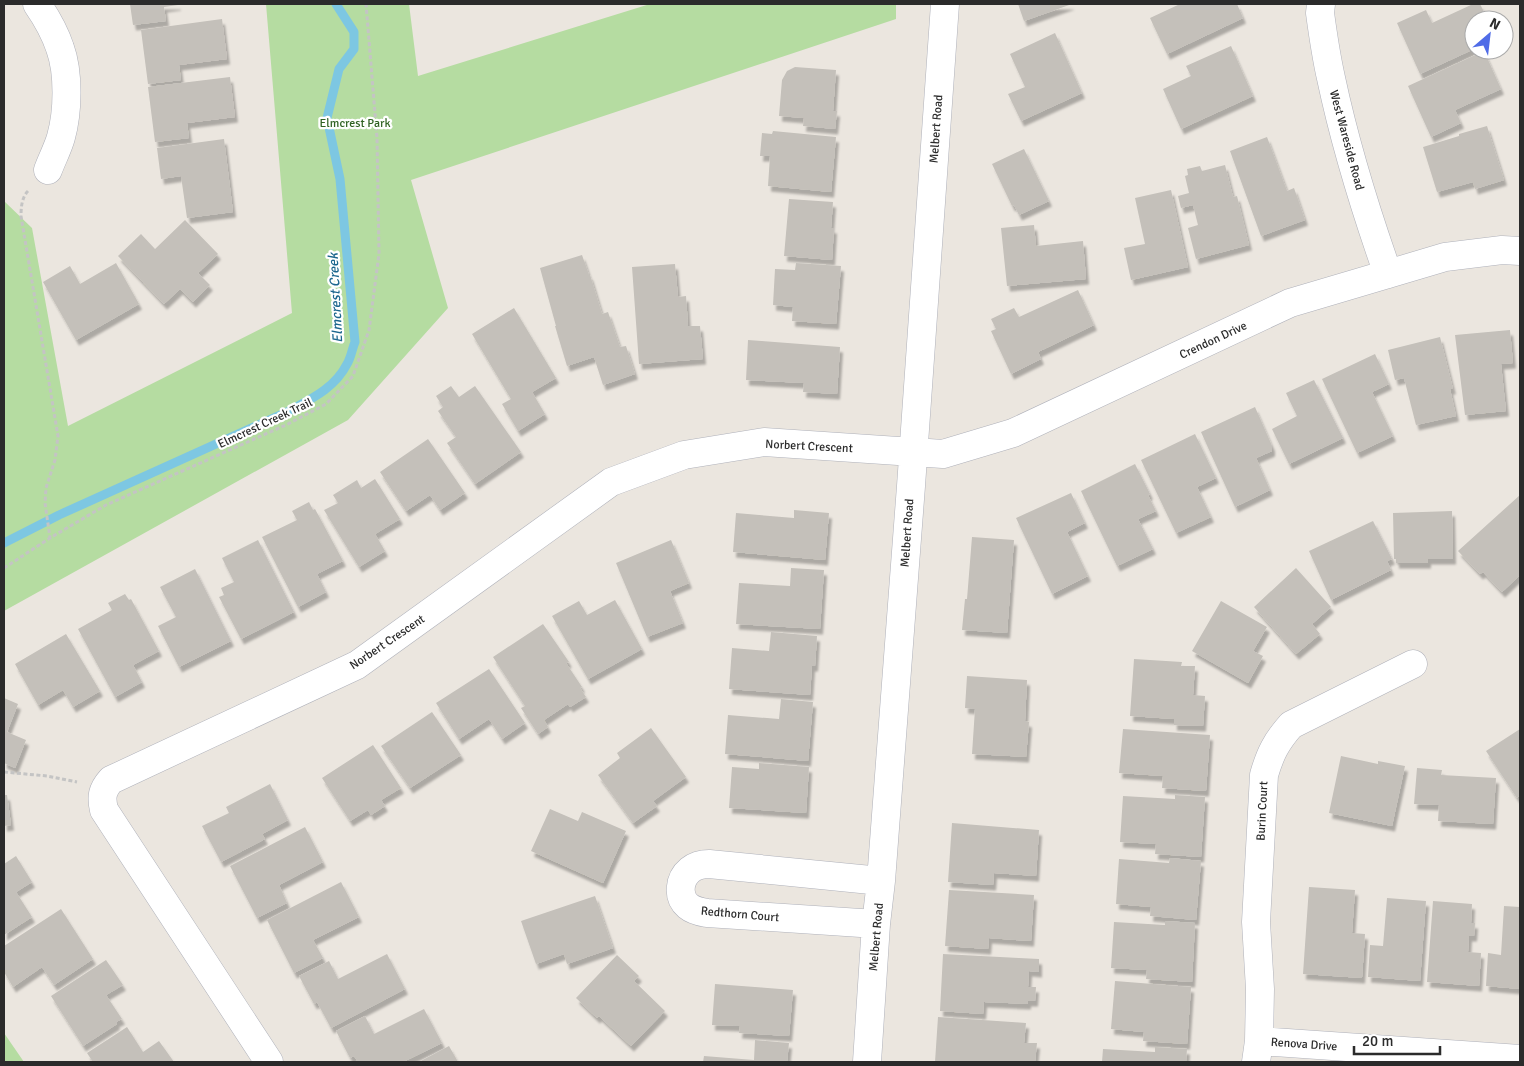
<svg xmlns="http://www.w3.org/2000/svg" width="1524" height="1066" viewBox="0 0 1524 1066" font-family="Signika,sans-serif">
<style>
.green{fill:#b5dca1}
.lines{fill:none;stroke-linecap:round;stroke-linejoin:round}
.stream{stroke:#7dc7e2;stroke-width:9}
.building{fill:#c4c0ba;filter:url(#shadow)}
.street-casing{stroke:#afb1ba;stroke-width:29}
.path{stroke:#c4c4c4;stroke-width:3;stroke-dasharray:4 2.5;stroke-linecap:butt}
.street{stroke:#fff;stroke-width:28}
.labels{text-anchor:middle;stroke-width:4.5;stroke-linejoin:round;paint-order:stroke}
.park-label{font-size:12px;fill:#2f6122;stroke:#fff}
.street-label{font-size:12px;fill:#2b2b2b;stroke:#fff}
.water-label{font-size:14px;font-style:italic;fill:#1c668e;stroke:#fff}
</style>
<defs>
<filter id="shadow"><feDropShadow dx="3" dy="5.5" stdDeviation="1" flood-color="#0004"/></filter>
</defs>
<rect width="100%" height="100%" fill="#ebe6df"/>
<path class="green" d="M266,4h143l9,72 232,-72h246v15l-485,161 37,128 -100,112 -344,191v-410l28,27 36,198 224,-113z
M4,1033l20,29h-20z"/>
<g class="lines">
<path class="stream" d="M4,543l55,-28 230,-104c22,-12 46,-23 58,-47 4,-6 5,-15 8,-22l-15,-163 -13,-61 12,-49 15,-20v-17l-18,-28"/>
</g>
<path class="building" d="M130,4h48v1l-14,2 2,14 -33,4z
M1018,4h54l-48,17z
M1180,4h57l6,14 -76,36 -17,-36z
M1473,4h7l8,16h-14v29l-54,25 -23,-51 29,-13 6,13z
M222,19l5,40 -48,6 2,15 -33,4 -7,-54z
M1055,33l27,60 -61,28 -13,-27 17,-7 -15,-33z
M1231,46l22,50 -72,33 -18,-40 28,-13 -5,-10z
M1484,51l17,38 -46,21 6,13 -30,14 -23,-51z
M795,67l41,3 -3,41h4l-2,18 -32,-3 1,-8 -25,-2 3,-36 5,-9z
M230,77l5,40 -48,6 2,15 -34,4 -7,-55z
M1487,126l17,54 -29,9 -2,-7 -36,10 -14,-45 36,-11v-2z
M773,131l63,6 -5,55 -63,-6 2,-30h-10l2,-23 10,1z
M1267,137l20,54 7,-3 11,32 -44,16 -31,-85z
M224,139l9,73 -46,6 -6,-42 -20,3 -4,-31z
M1024,149l25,52 -30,14 -5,-10 -2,1 -20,-42z
M1225,165l8,32 4,-1 12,49 -53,14 -8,-31 10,-3 -5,-20 -12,3 -3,-12 11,-3 -4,-17 3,-1 -1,-6 13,-3 2,5z
M1171,190l17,77 -57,13 -7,-32 21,-4 -10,-46z
M789,199l44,3 -2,26h3l-2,32 -48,-4z
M185,220l33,34 -20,19 12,12 -17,17 -13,-13 -16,15 -46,-48 23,-22 14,15z
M1034,225l2,21 47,-5 3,38 -79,7 -6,-58z
M582,255l7,20h1l12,39 6,-2 12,35 6,-1 9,28 -32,11 -9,-28 -27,9 -12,-40h1l-16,-58z
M116,263l23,41 -63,36 -33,-58 27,-16 10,18z
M796,263l45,3 -5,58 -44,-3 1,-14 -20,-2 2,-36 20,1z
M675,264l3,33 8,-1 2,30h12l3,33 -64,5 -7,-97z
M1078,290l16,35 -56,27 3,7 -30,15 -20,-43 5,-2 -5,-10 23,-11 5,9z
M514,308l42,70 -24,14 13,22 -27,17 -16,-27 9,-5 -39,-65z
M1510,330l3,33 -12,1 5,47 -41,4 -10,-80z
M1440,337l13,52h-3l6,27 -40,9 -12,-47 -9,2 -7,-30z
M748,340l92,7 -3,47 -34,-2 1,-9 -58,-3z
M1375,354l14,30 -17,8 21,44 -36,17 -35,-74z
M1314,380l29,58 -54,26 -17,-35 25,-13 -11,-23z
M451,386l8,11 16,-11 46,66 -46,32 -28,-41 9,-6 -18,-26 5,-4 -7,-11z
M1255,407l17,39v5l-16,7 14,32 -35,17 -34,-75z
M1195,434l21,44 -19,9 14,30 -35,16 -35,-73z
M428,439l37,54 -25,17 -10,-15 -24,16 -26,-39z
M1135,464l15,30 -2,1 8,16 -18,8 15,30 -36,17 -36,-75z
M375,479l25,40 -25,15 10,17 -26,16 -35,-57 14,-7 -5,-8 24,-15 4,8z
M1071,493l14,30 -18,9 21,44 -36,18 -36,-76z
M1520,495v80l-18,17 -19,-20 -3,2 -22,-23z
M309,502l4,8 2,-1 28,52 -26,13 9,18 -28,15 -36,-70 35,-17 -5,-9z
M794,510l35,3 -4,47 -92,-8 3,-39 58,5z
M1452,511l1,48h-25v4h-32v-4h-2l-1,-46z
M1373,521l19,38 -5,2 4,9 -60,30 -22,-49z
M972,537l42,3 -7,93 -45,-3 3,-31h2z
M258,540l36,72 -53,27 -22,-42 5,-2 -3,-7 13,-6 -12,-24z
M671,540l18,43 -19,8 13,32 -36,14 -31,-74z
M791,568l33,2 -4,59 -84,-5 3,-41 51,3z
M1296,568l35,39 -19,17 8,10 -24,20 -42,-47z
M195,569l36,72 -52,26 -21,-41 18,-9 -16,-30z
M125,594l4,6 2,-1 28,52 -26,14 9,17 -27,15 -37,-68 34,-19 -4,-7z
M615,600l27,49 -54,30 -36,-63 27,-15 8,14z
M1221,601l46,26 -14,24 10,5 -15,27 -56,-32z
M543,624l26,38 -3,1 16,24 -2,1 6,9 -16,10 -2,-3 -24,16 4,7 -10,7 -17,-26 4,-2 -32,-49z
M771,632l46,4 -2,30h-3l-2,29 -81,-6 3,-41 37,3z
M66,634l34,57 -27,16 -10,-17 -25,15 -23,-41z
M1134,659l48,3 -1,4h14l-2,29 12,1 -2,30 -29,-1v-6l-44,-3z
M489,669l36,54 -23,16 -13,-20 -30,20 -23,-36z
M967,676l60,4 -2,41 4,1 -3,35 -54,-3 3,-45 -10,-1z
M4,698l14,6 -11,28 19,8 -11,28 -11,-5z
M781,699l32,3 -5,59 -83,-7 3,-39 51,4z
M432,712l29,43 -51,33 -29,-42z
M651,728l35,49 -33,24 4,5 -24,17 -35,-48 22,-17 -3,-5z
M1123,729l87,6 -4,56 -44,-3 1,-12 -44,-3z
M1520,729v66l-3,3 -31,-47z
M373,745l28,43 -20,12 4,6 -14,9 -3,-5 -18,11 -28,-43z
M1341,756l37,8v-3l27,5 -13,60 -63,-13z
M759,763l50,4 -3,46 -77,-5 3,-41 27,2z
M1417,768l25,2 -1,5 55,3 -3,46 -55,-3 1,-16 -25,-1z
M270,784l18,36 -26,14 3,5 -44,23 -19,-36 27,-13 -3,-6z
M4,795h3l4,30 -7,1z
M1175,795l30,2 -4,60 -46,-3 1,-10 -36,-2 3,-46 52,3z
M550,809l28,12 4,-9 44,19 -23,52 -72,-32z
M952,823l87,7 -3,46 -42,-3 -1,12 -45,-3z
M305,827l18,35 -44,23 8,18 -30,15 -27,-52z
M16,856l16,26 -16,10 16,25 -28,18v-71z
M1170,858l31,3 -5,59 -46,-4 1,-9 -35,-3 3,-45 50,4z
M341,882l18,35 -46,23 10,18 -29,15 -27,-53z
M1309,887l46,3 -3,43 13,1 -3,44 -59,-4z
M949,890l85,5 -3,46 -42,-3 -1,11 -43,-3z
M595,896l18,52 -46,16 -3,-10 -28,10 -15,-43z
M1387,898l39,3 -6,80 -52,-4 2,-32 13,1z
M1433,901l39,3 -1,19h4l-1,13h-5l-1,16 13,1 -2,33 -52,-4z
M1504,906l16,1v82l-34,-3 2,-33 13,2z
M61,909l32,50 -39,26 -12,-18 -29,20 -9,-15v-26z
M1165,921l30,2 -3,59 -46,-3 1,-9 -36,-2 3,-46 51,3z
M387,954l18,35 -74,39 -14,-26 -3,2 -15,-28 30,-15 9,18z
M943,954l96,5v13l-10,-1 -1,16h8l-1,14h-7v3l-44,-2 -1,12 -43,-3z
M617,955l22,21 -5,5 31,30 -34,35 -32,-30 -2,2 -21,-20z
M106,960l17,25 -17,10 16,24 -6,3 1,2 -34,22 -32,-50z
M1115,981l76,6 -4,57 -44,-3 1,-9 -33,-3z
M715,984l78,6 -4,46 -50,-3 1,-7 -28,-1z
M424,1009l18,34 -39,19h-45l-4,-6 -4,2 -14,-27 29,-15 9,18z
M938,1017l88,6 -2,20h13l-2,19h-100z
M127,1027l16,25 16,-11 15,21h-81l-6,-9z
M755,1040l34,3 -2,19h-84l1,-6 50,4z
M449,1046l9,16h-39z
M1155,1047l32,2 -1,13h-84l1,-13 52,3z"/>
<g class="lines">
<defs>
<path id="street" d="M37,4c9,13 18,29 23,44 9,25 8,64 1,89 -3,11 -9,22 -13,33
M1321,4l-1,9c3,22 6,43 11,65 14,66 34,131 57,196
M876,924l-169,-11c-6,-1 -13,-2 -19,-7 -11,-9 -9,-27 2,-36 5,-4 12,-6 19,-6l172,17
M1259,1041l261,18
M269,1062l-165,-252c-3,-13 -2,-20 7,-30l246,-115 254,-183 73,-27 80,-13 179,12 70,-21 277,-130 155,-46 57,-7 18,1
M867,1062l9,-138 5,-43 30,-395 34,-482
M1256,1062l3,-21 1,-52 -4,-67 8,-147c6,-21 12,-33 27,-50l122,-61"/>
</defs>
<use href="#street" class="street-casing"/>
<path class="path" d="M28,191c-6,6 -7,16 -7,25l37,220 -3,24 -9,28 -1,15 5,35
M4,568l46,-30 56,-33 182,-81 38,-20 27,-28 16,-46 10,-76 -2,-116 -11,-134
M4,772l43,4 30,6"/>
<use href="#street" class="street"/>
</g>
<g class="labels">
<g class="park-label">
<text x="355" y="127">Elmcrest Park</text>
</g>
<g class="street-label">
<text transform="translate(936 129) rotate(-86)" y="4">Melbert Road</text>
<text transform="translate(1347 140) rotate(75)" y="4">West Wareside Road</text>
<text transform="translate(1213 340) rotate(-25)" y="4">Crendon Drive</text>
<text transform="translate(265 423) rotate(-25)" y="4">Elmcrest Creek Trail</text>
<text transform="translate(809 446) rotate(3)" y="4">Norbert Crescent</text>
<text transform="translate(907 533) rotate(-86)" y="4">Melbert Road</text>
<text transform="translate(387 642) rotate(-34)" y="4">Norbert Crescent</text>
<text transform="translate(1262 811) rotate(-87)" y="4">Burin Court</text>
<text transform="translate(740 914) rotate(5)" y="4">Redthorn Court</text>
<text transform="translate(876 937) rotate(-85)" y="4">Melbert Road</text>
<text transform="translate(1304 1044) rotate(4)" y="4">Renova Drive</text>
</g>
<g class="water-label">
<text transform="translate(335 298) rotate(-93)" y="5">Elmcrest Creek</text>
</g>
</g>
<rect width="1524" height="1066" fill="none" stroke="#2b2b2b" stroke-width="10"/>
<g transform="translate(1489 35) rotate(28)"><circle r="24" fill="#ffffff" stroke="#aaaaaa"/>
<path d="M0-4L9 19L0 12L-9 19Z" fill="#506ce7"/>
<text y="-8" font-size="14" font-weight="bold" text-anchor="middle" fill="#2b2b2b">N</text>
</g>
<path d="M1354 1046v8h86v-8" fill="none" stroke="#2b2b2b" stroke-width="2.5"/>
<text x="1362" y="1046" font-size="15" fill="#2b2b2b" stroke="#ffffff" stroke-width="4" paint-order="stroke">20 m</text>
</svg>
